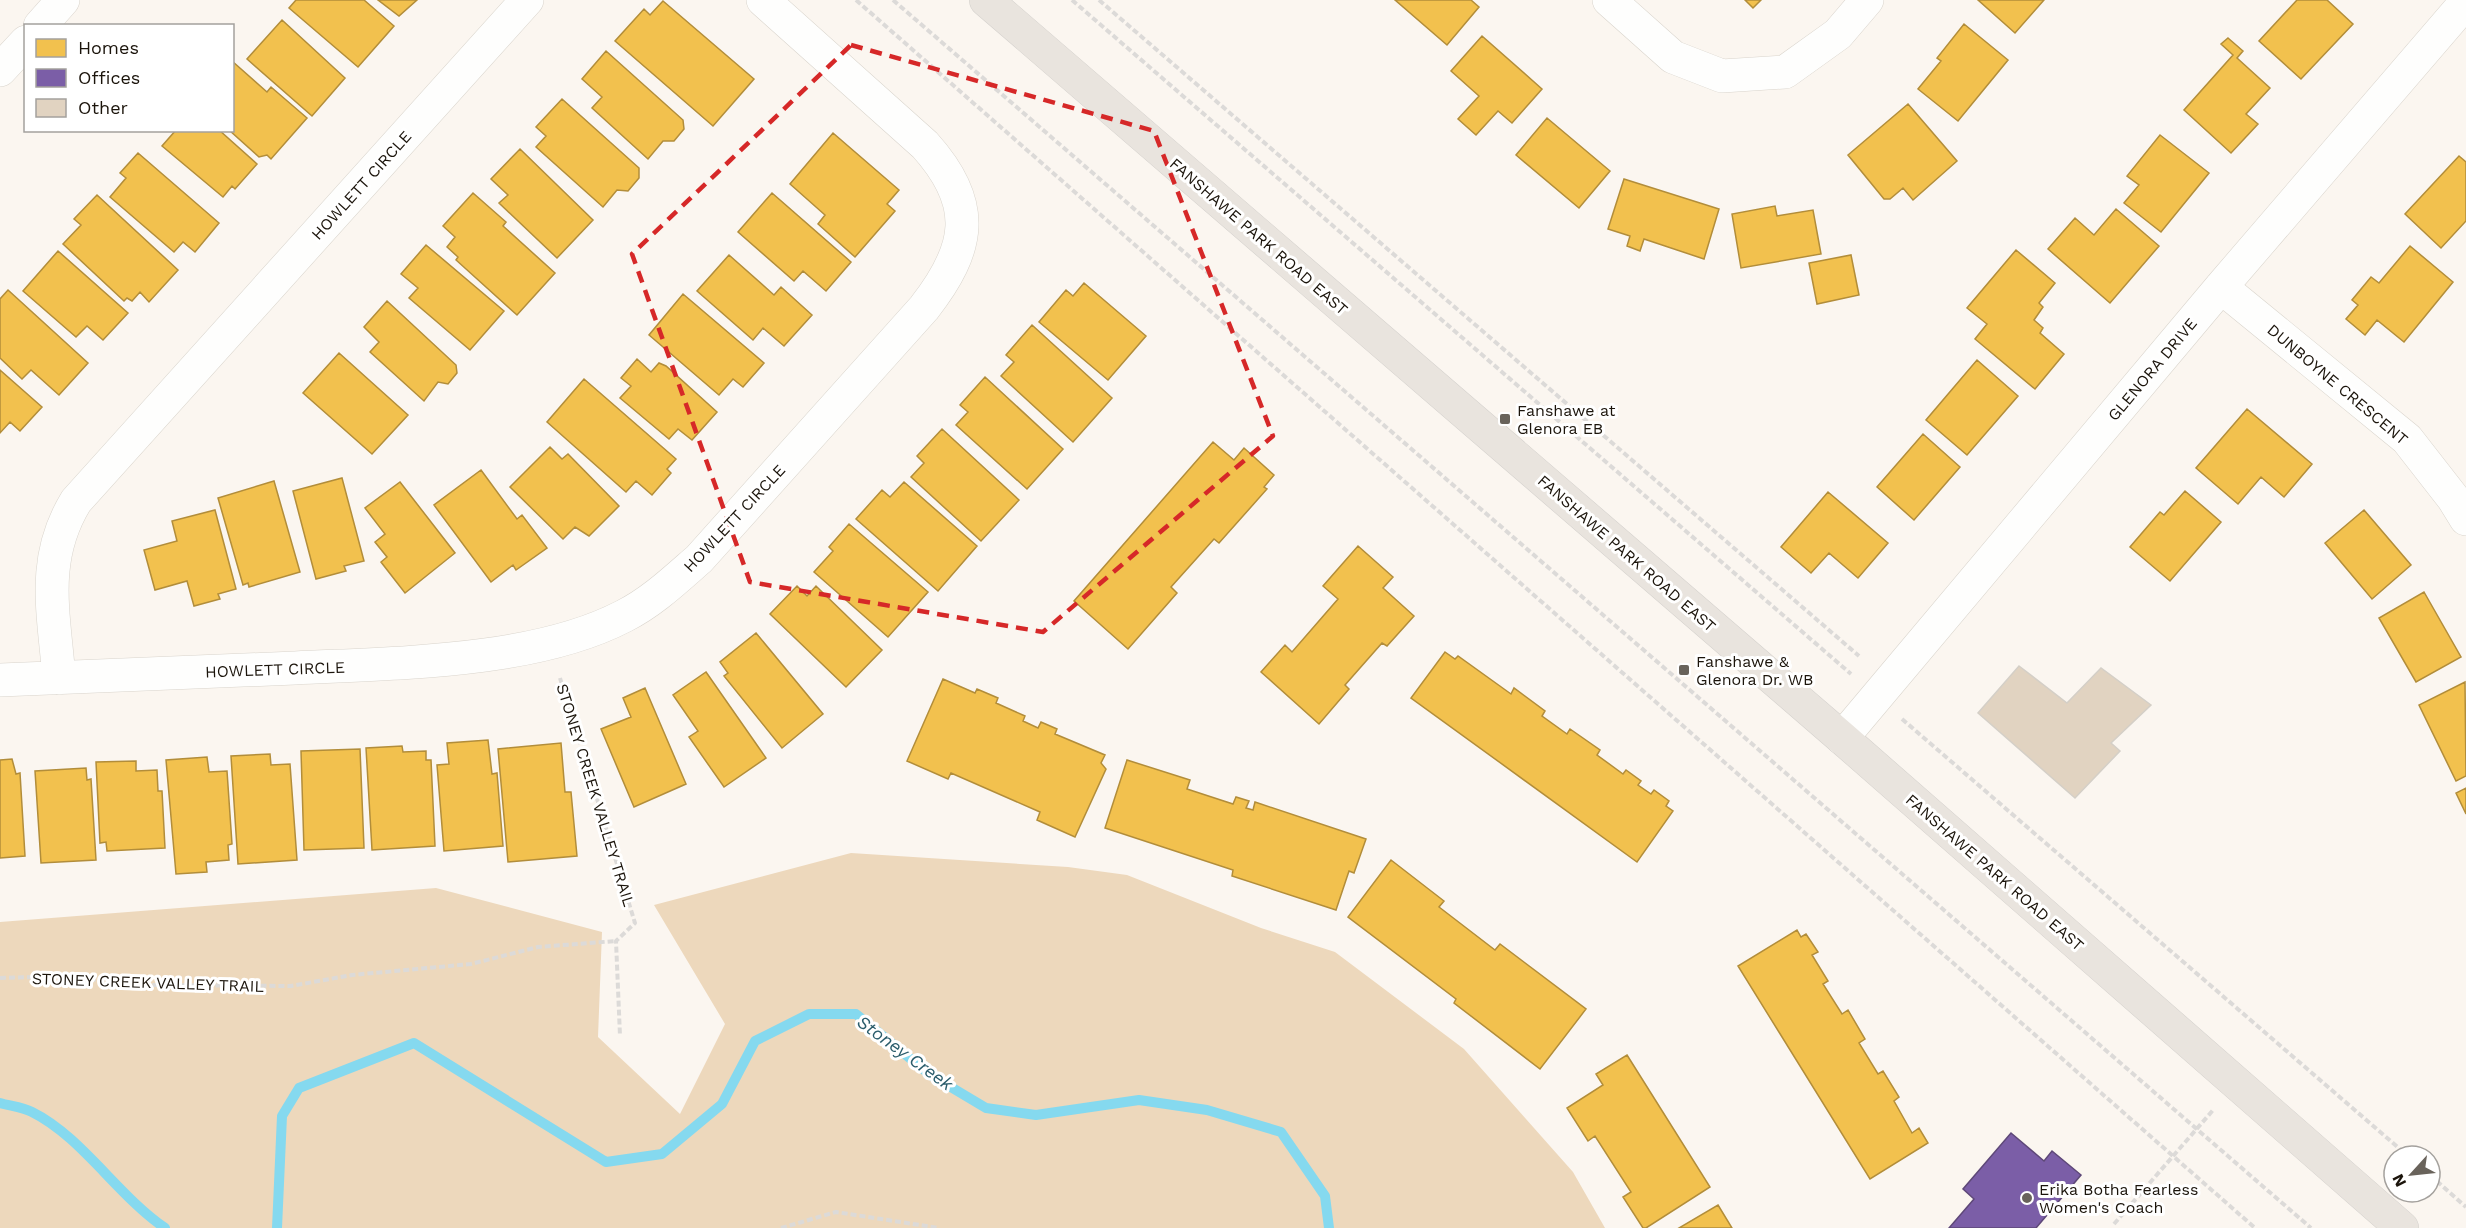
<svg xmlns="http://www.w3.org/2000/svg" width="2466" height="1228" viewBox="0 0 2466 1228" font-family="'Work Sans',sans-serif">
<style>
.green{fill:#edd8bc}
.homes{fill:#f2c14e;stroke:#b28d3a;stroke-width:1.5}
.offices{fill:#7b5ea7;stroke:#5e4878;stroke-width:1.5}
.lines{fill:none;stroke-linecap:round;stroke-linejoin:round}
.stream{stroke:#85d9ef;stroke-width:10}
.building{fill:#e1d3c1;stroke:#d4cfc7;stroke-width:1.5}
.minor-casing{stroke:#d9d4cc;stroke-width:34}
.major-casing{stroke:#d4d1cd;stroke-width:34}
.path{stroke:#dcdad8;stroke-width:4;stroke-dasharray:6 3;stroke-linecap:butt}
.minor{stroke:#fefefd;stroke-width:33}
.major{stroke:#e9e4de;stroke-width:33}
.marked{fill:none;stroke:#d62828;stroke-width:4.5;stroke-dasharray:12 8;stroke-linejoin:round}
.poi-dot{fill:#69635b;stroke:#fff;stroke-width:2}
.labels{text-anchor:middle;stroke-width:6;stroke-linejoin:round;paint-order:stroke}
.street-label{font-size:16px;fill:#1b140b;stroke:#fff}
.poi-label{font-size:16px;fill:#1b140b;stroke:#fff;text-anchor:start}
.water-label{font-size:18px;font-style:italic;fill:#2a5c6b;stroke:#fff}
</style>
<rect width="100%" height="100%" fill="#fbf6f0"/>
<path class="green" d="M851,853l217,14 59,8 134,53 74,24 129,97 109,123 32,56h-1605v-306l436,-34 166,44 -4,105 82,77 45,-90 -71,-119z"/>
<path class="homes" d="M296,0h68l30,26 -36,41 -69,-59z
M378,0h39l-18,16z
M1395,0h76l8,7 -32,38z
M1745,0h16l-8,8z
M1978,0h66l-29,33z
M2297,0h30l26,24 -52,55 -42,-38z
M663,1l91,78 -41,47 -98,-85 29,-32 6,6z
M282,20l63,58 -33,38 -65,-57z
M1964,24l44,36 -50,61 -40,-32 23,-28 -4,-3z
M1482,36l60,53 -30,34 -14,-12 -22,24 -18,-16 21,-23 -28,-25z
M2228,38l15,13 -6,7 33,30 -24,26 12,10 -27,29 -47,-43 49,-55 -12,-11z
M606,51l77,69 1,9 -10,12h-11l-15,18 -56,-51 10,-11 -20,-18z
M232,61l35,31 4,-5 36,31 -36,41 -4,-4 -8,2 -30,-27h3z
M562,99l77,69v10l-11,13 -11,-1 -14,17 -67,-60 10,-11 -10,-9z
M1908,104l49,57 -44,39 -10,-12 -13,11h-6l-36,-44z
M1547,118l63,53 -31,37 -63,-53z
M176,130h43l38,34 -22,25 -3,-3 -9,11 -61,-51z
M833,133l66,57 -12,14 8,7 -40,46 -37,-33 7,-9 -35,-31z
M2160,135l49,38 -48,59 -37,-29 15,-18 -12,-9z
M520,149l73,71 -36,38 -58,-55 9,-8 -17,-16z
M138,153l81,70 -24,29 -12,-10 -9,10 -64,-55 16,-19 -6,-5z
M2459,156l7,6v59l-25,27 -36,-34z
M1624,179l95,30 -15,50 -60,-20 -4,12 -13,-5 3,-10 -22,-7z
M473,193l33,29 -3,4 52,47 -38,42 -61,-55 2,-3 -11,-10 8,-10 -12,-11z
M772,193l79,69 -25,29 -23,-20 -9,10 -56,-49z
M97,195l81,75 -29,32 -9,-10 -8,9 -5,-3 -3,3 -61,-57 18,-19 -7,-6z
M1775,206l2,10 36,-6 8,44 -80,14 -9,-54z
M2116,209l43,37 -49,57 -62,-54 27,-31 19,17z
M426,245l78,66 -34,39 -61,-52 9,-10 -17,-14z
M2410,246l43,36 -49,60 -27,-22 -12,15 -19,-16 12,-14 -6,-5 19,-23 8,6z
M2016,250l39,33 -16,20 4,4 -9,13 9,8 -3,5 24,21 -29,35 -60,-50 12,-15 -20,-16z
M58,251l70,62 -25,27 -16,-14 -11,11 -53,-46z
M729,255l45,40 7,-8 31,28 -28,31 -21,-18 -10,12 -56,-49z
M1851,255l8,40 -42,9 -8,-41z
M1084,283l62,53 -38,44 -69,-58 27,-32 7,6z
M8,290l80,73 -29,32 -28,-25 -9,9 -22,-21v-59z
M683,294l81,69 -21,24 -10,-8 -14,16 -70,-60z
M387,301l69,64 1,8 -9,11 -10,-2 -14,19 -54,-49 9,-10 -15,-15z
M1032,325l80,73 -39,44 -72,-66 13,-14 -8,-7z
M339,353l69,62 -36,39 -69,-61z
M637,359l14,13 8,-9 7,3 51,46 -25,28 -14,-11 -9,10 -49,-41 11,-12 -10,-8z
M1977,360l41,36 -51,59 -41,-35z
M0,370l42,37 -22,24 -10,-9 -10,11z
M985,377l78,72 -36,40 -71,-64 12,-13 -8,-7z
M584,379l92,80 -9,10 4,4 -19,22 -16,-14 -10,11 -79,-70z
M2247,409l65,55 -28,33 -23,-20 -23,27 -42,-36z
M942,429l77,71 -38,41 -70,-64 13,-14 -7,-7z
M1923,434l37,33 -46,53 -37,-33z
M1213,442l21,18 10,-12 30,27 -10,12 3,2 -48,54 -5,-4 -43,48 6,6 -49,56 -54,-48z
M550,447l12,12 6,-5 51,52 -30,30 -14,-9 -12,12 -53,-52z
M481,470l36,49 5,-4 25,33 -31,22 -3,-5 -22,17 -57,-77z
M342,478l22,83 -20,5 2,5 -30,8 -23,-88z
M274,481l26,91 -51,15 -1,-4 -5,2 -25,-87z
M400,482l55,71 -50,40 -24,-31 6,-5 -12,-15 10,-8 -20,-26z
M904,482l73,64 -39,45 -82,-72 26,-29 8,7z
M2185,491l36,31 -51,59 -40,-34 30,-35 4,3z
M1828,492l60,51 -30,35 -29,-25 -18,20 -30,-26z
M215,510l21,79 -18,5 2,5 -26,7 -7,-25 -32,9 -11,-40 33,-9 -5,-20z
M2364,510l47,55 -39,34 -47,-56z
M849,524l79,68 -40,45 -74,-65 19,-21 -4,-4z
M1358,546l35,31 -10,11 31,28 -27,30 -5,-3 -37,42 4,4 -30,35 -58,-52 24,-27 7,7 46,-53 -15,-13z
M797,586l10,10 9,-10 66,64 -36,37 -76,-73z
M2424,592l37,65 -45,25 -37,-64z
M756,633l67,81 -41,34 -58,-72 4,-3 -8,-11z
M1445,652l10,7 3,-3 53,38 3,-6 31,23 -3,5 25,18 3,-5 30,21 -3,5 26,19 3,-4 15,11 -3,4 13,9 3,-4 15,11 -3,5 7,5 -36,51 -226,-164z
M706,672l60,86 -42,29 -35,-50 9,-6 -25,-36z
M943,679l32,14 2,-4 21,9 -2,5 29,13 -2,5 15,7 3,-6 16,7 -2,5 50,21 -4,8 5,6 -31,68 -38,-17 3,-8 -89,-39 -3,6 -41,-18z
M2465,682l1,94 -10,5 -37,-76z
M645,688l41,96 -52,23 -33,-78 30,-12 -8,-19z
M488,740l4,34 5,-1 6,73 -59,5 -7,-86 12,-1 -2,-21z
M561,743l4,49h6l6,64 -69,6 -10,-113z
M402,746l1,6 23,-1v9h5l4,86 -63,4 -6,-102z
M360,749l4,99 -60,2 -3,-99z
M270,754l1,11 19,-1 7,96 -59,4 -7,-108z
M207,757l2,15 18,-1 5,73 -4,1 1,15 -23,2 1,10 -31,2 -10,-114z
M12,759l4,15 4,-1 5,83 -25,2v-98z
M1127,760l63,20 -3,9 46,15 3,-7 13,4 -3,7 7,2 2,-8 111,37 -12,34 -5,-2 -13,39 -104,-34 1,-6 -128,-42z
M136,761v10l21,-1 1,21h4l3,57 -58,3 -1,-9 -6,1 -4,-81z
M86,768l1,12 4,-1 5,81 -55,3 -6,-92z
M2466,788v26l-10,-21z
M1391,860l53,41 -5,6 56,43 5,-6 86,65 -46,60 -86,-66 2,-4 -108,-82z
M1797,930l4,7 5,-3 12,18 -6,3 16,26 -5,3 19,30 6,-4 17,29 -6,4 19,31 5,-3 16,26 -5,4 18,32 7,-5 9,15 -58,36 -132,-213z
M1627,1055l83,132 -64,41h-3l-20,-31 8,-5 -36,-56 -7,5 -21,-33 36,-23 -7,-11z
M1718,1205l14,23h-53z"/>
<path class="offices" d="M2011,1133l33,28 8,-10 29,24 -45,53h-87l25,-29 -11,-10z"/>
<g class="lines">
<path class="stream" d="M0,1103c10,3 22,4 32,9 49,24 86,84 133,116
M277,1228l5,-112 17,-28 115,-45 192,119 56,-8 60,-50 33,-63 54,-27h47l73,60 57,34 50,7 103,-15 68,10 74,22 44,64 4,32"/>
</g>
<path class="building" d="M2019,666l48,37 34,-35 50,37 -40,38 9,8 -45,47 -97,-85z"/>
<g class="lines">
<defs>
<path id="minor" d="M1609,0l64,57 49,19 63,-4 53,-38 29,-34
M40,26l23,-26
M0,70l26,-28
M2221,287l186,152 46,59 13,21
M59,678c-5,-65 -19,-118 17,-177l451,-501
M0,680c98,-4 196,-8 295,-12 100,-5 239,-5 329,-52 28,-14 52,-37 75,-57l225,-251c47,-60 54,-104 1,-163l-162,-145
M1842,738l379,-451 245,-285"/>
<path id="major" d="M986,0l856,738 560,490"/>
</defs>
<use href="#minor" class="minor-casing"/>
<use href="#major" class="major-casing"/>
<path class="path" d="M856,0l1399,1228
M893,0l1418,1228
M1072,0l779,674
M1099,0l760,656
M560,678l75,245 -19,18 4,95
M1902,719l506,437
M0,978l63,-2 77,9 151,1 61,-11 119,-11 67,-17 78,-6
M2430,1175l36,32
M2114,1224l100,-115
M781,1228l55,-16 103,16"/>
<use href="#minor" class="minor"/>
<use href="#major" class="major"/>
</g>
<path class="marked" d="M851,45l303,86 119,305 -230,196 -293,-50 -118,-328z"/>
<g class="poi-dot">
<rect x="1499" y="413" width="12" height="12" rx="3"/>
<rect x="1678" y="664" width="12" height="12" rx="3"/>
<circle cx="2027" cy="1198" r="6"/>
</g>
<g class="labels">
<g class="street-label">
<text transform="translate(361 185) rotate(-48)" y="6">HOWLETT CIRCLE</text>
<text transform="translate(1259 236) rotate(41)" y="6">FANSHAWE PARK ROAD EAST</text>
<text transform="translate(2152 369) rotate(-50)" y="6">GLENORA DRIVE</text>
<text transform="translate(2338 384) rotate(40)" y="6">DUNBOYNE CRESCENT</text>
<text transform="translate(734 518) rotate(-47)" y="6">HOWLETT CIRCLE</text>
<text transform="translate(1627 553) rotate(41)" y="6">FANSHAWE PARK ROAD EAST</text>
<text transform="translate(275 669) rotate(-2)" y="6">HOWLETT CIRCLE</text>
<text transform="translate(596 795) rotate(73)" y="6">STONEY CREEK VALLEY TRAIL</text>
<text transform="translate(1995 872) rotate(41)" y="6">FANSHAWE PARK ROAD EAST</text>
<text transform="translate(148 982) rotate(2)" y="6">STONEY CREEK VALLEY TRAIL</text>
</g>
<g class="poi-label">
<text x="1517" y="416">Fanshawe at<tspan x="1517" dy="18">Glenora EB</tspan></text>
<text x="1696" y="667">Fanshawe &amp;<tspan x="1696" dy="18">Glenora Dr. WB</tspan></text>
<text x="2039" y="1195">Erika Botha Fearless<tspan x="2039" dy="18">Women's Coach</tspan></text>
</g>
<g class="water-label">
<text transform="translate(905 1053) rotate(36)" y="6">Stoney Creek</text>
</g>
</g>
<rect x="24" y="24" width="210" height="108" fill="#ffffff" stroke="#a4a19d" stroke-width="1.5"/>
<rect x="36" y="39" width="30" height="18" fill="#f2c14e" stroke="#a4a19d" stroke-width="1.5"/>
<text x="78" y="54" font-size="18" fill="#1b140b">Homes</text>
<rect x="36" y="69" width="30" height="18" fill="#7b5ea7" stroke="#a4a19d" stroke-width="1.5"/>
<text x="78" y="84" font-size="18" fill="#1b140b">Offices</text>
<rect x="36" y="99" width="30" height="18" fill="#e1d3c1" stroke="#a4a19d" stroke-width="1.5"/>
<text x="78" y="114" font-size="18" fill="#1b140b">Other</text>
<g transform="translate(2412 1174) rotate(243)"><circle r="28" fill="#ffffff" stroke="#a4a19d" stroke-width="1.5"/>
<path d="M0-4.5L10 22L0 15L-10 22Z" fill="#69635b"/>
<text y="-9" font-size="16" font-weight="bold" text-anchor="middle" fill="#1b140b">N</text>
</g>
</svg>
